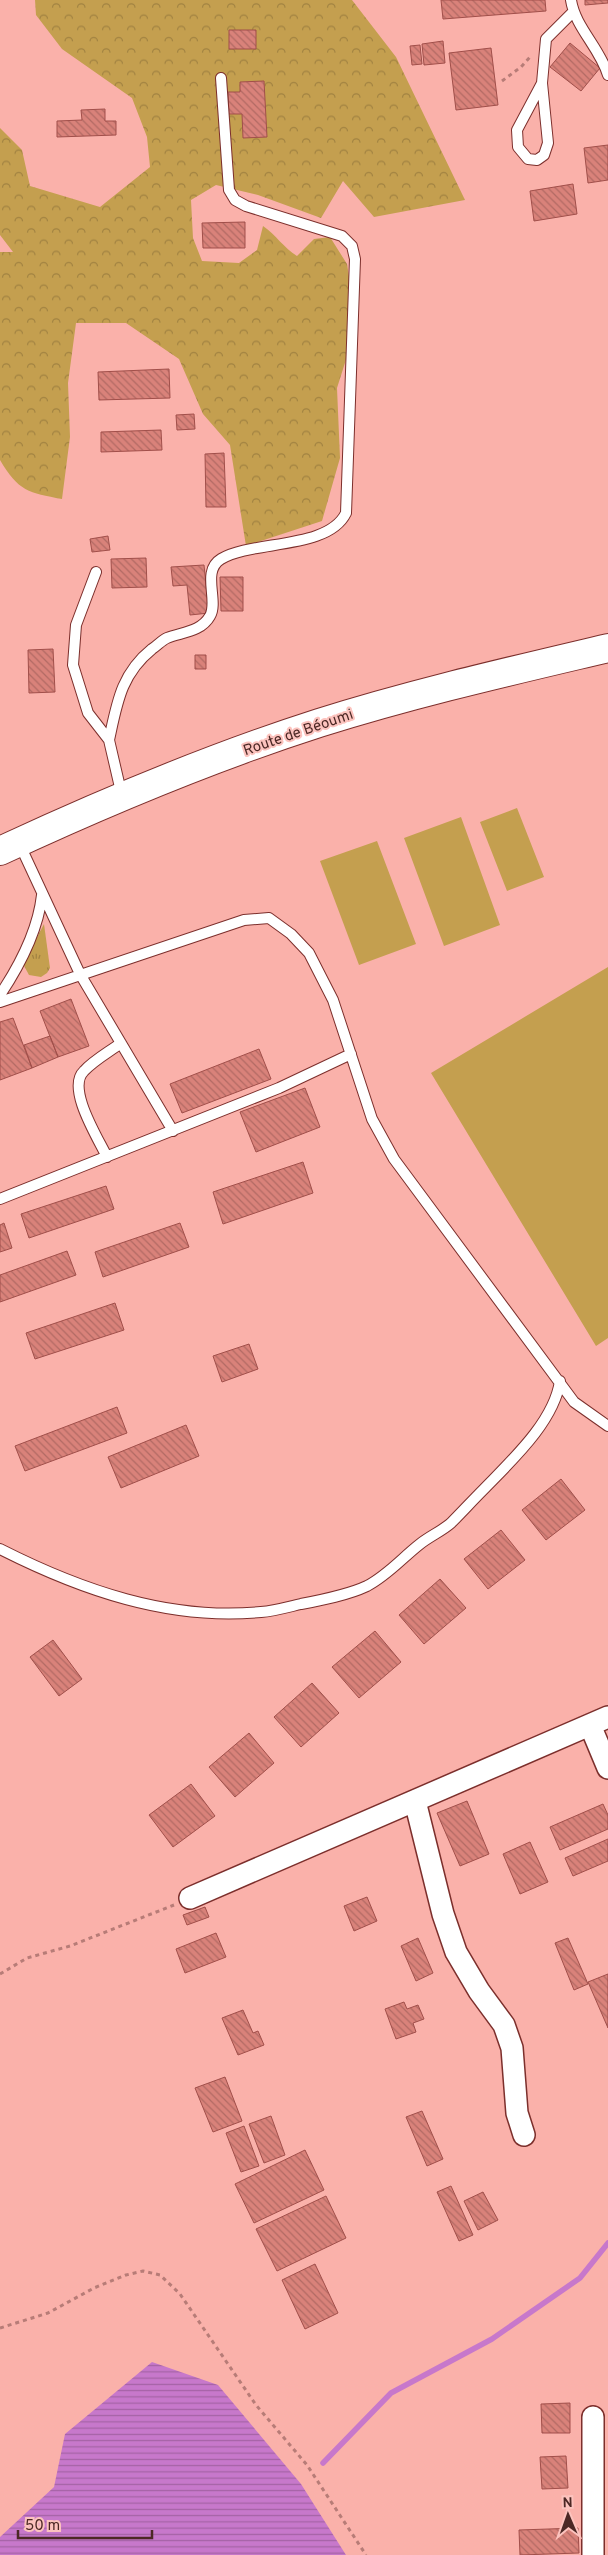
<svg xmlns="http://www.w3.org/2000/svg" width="608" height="2555" viewBox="0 0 608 2555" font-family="Overpass,sans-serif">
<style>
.grass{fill:url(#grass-tufts)}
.forest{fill:url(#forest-crowns)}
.pitch{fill:#c49f4f}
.water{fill:url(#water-rules)}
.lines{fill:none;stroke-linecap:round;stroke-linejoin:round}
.stream{stroke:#c778cb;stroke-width:5.5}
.building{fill:url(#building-back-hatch);stroke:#a14f4a}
.service-casing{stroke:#7c2f2c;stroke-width:12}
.minor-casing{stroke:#7c2f2c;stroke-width:24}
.primary-casing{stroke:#7c2f2c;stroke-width:30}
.path{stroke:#b77c77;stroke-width:3;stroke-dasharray:4 4;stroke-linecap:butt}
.service{stroke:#fff;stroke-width:10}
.minor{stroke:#fff;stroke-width:21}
.primary{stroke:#fff;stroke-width:28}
.labels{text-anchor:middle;stroke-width:4;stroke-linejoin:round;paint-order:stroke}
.street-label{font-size:15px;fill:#4c2825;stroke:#fcc3be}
</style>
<defs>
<pattern id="grass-tufts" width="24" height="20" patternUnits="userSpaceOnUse" patternTransform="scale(1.25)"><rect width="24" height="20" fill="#c49f4f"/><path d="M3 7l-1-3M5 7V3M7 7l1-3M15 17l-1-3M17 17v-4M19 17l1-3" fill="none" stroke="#a18241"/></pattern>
<pattern id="forest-crowns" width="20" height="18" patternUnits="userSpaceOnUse" patternTransform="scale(1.25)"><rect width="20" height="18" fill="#c49f4f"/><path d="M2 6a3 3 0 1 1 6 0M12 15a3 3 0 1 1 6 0" fill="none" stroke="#a18241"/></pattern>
<pattern id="water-rules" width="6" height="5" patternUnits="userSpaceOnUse" patternTransform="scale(1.25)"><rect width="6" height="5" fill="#c778cb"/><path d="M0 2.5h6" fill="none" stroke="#a462a5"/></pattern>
<pattern id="building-back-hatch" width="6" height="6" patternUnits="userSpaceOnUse" patternTransform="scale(1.25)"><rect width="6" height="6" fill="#d9827a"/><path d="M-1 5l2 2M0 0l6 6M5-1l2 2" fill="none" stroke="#b26a64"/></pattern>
</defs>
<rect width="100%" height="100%" fill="#fab1aa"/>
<path class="grass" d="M44,924l6,44 -3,5 -6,4 -12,-2 -6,-11z"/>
<path class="forest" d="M35,0h317l44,57 69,143 -91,17 -31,-36 -22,37 -63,-23 -42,-10 -25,15 2,38 9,23 37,2 18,-13 6,-24c13,9 21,22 34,30l17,-17 16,-2 17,27 10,61 -20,63 3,70 -18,63 -76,25 -16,-101 -27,-31 -24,-55 -53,-36h-50l-8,60 2,54 -8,62c-33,-6 -44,-8 -62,-39v-208h13l-13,-17v-107l22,22 8,36 70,21 50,-40 -3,-30 -15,-39 -70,-49 -26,-34z"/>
<path class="pitch" d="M517,808l27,69 -37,14 -27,-69z
M461,817l39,108 -56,21 -40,-108z
M377,841l39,103 -57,21 -39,-104z
M608,967v371l-12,8 -165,-273z"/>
<path class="water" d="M152,2362l66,23 83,99 45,71h-346v-18l54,-50 11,-53z"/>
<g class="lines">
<path class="stream" d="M323,2463l68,-70 101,-54 88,-61 28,-35"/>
</g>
<path class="building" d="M441,0h104l1,11 -103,8z
M585,0h23v3l-23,2z
M229,30h27v19h-27z
M443,41l2,22 -21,2 -2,-21z
M570,43l30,25 -19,23 -31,-24z
M420,45l2,19 -10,1 -2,-19z
M491,48l7,57 -42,5 -7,-57z
M264,81l3,56 -24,1 -1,-24h-13l-1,-22h12v-10z
M105,109v12h11v14l-59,2v-16l25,-1 -1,-10z
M608,145v35l-20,3 -4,-35z
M573,184l4,30 -43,7 -4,-30z
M245,222v26h-42l-1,-25z
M169,369l1,29 -71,2 -1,-28z
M194,414l1,15 -18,1 -1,-15z
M161,430l1,20 -61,2v-20z
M224,453l2,54h-20l-1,-53z
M108,536l2,14 -18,2 -2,-13z
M146,558l1,29 -35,1 -1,-29z
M204,565l5,48 -19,2 -3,-30 -14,1 -2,-19z
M220,577h23v34h-22z
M53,649l2,43 -26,1 -1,-43z
M195,655h11v14h-11z
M71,999l18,47 -31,11 -18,-46z
M13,1018l19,50 -32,12v-58z
M50,1036l8,21 -26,11 -8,-23z
M259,1049l12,30 -89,34 -12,-29z
M305,1088l15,39 -64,25 -16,-40z
M303,1162l10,31 -90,31 -10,-32z
M106,1186l8,23 -85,29 -8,-24z
M4,1223l8,25 -12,4v-27z
M180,1223l9,24 -86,30 -8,-25z
M67,1251l9,24 -76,27v-27z
M115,1303l9,27 -89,29 -9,-26z
M249,1344l9,25 -36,13 -9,-26z
M117,1407l10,26 -102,38 -10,-25z
M186,1425l13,31 -78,32 -13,-31z
M561,1479l24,31 -39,30 -24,-30z
M501,1530l24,30 -37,29 -24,-30z
M440,1579l26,29 -42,36 -25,-29z
M375,1631l26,31 -42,36 -27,-31z
M53,1640l29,39 -23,17 -29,-39z
M312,1683l27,30 -38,34 -27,-30z
M249,1733l25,30 -39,34 -26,-30z
M191,1784l24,32 -42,31 -24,-32z
M467,1801l22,53 -29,12 -23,-53z
M603,1804l5,11v14l-48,21 -10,-23z
M608,1839v22l-35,15 -8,-18z
M530,1842l18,40 -28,12 -17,-40z
M367,1897l10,24 -23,10 -10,-25z
M205,1907l4,10 -22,8 -4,-10z
M216,1933l10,24 -41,16 -9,-24z
M418,1938l15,35 -17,8 -15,-35z
M568,1938l20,46 -14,6 -19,-47z
M608,1974v54l-20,-46z
M404,2002l3,7 11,-4 6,14 -11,4 3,9 -20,7 -11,-30z
M243,2010l10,23 5,-2 6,14 -26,10 -16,-37z
M225,2077l17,44 -29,11 -18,-44z
M422,2111l21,48 -16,7 -21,-49z
M271,2116l14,39 -21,8 -15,-39z
M244,2126l15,40 -18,6 -15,-39z
M305,2150l19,40 -70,33 -19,-39z
M451,2186l22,49 -14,6 -22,-49z
M483,2192l15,28 -20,10 -14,-29z
M326,2196l20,42 -69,33 -21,-42z
M315,2264l23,49 -33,16 -23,-49z
M570,2403v30h-28l-1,-29z
M566,2456l2,32 -26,1 -2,-32z
M578,2528l1,25 -59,2 -1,-25z"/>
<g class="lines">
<defs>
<path id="service" d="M571,0c4,27 29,48 37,75
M542,83l-25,47 1,17 10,12 9,1 7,-5 4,-12 -6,-60 4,-44 27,-27
M96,572l-20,53 -3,40 15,48 21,27 13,56
M109,740c8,-37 12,-66 43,-91 5,-3 10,-9 15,-11 15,-6 34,-6 43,-22 9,-15 -9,-45 11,-57 31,-19 107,-9 125,-46l9,-254 -3,-13 -10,-10 -96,-30 -11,-6 -6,-10 -8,-112
M19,843l61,131 93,157
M0,995c20,-30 38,-64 42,-100
M0,1002l244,-82 25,-2 22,16 18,19 24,47 39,119 22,40 180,243 34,24
M107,1157c-9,-19 -41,-69 -23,-86 10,-11 25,-19 37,-28
M0,1199l279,-111 72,-34
M0,1549c81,41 169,72 261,63 13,-1 27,-5 40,-8 21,-4 47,-9 66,-18 21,-11 35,-28 53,-42 10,-8 22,-13 31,-21 11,-11 21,-22 32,-33 28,-29 71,-68 77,-109"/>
<path id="minor" d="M590,1725l18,43
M415,1801l28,113 13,38 23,39 25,34 8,23 5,65 7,22
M190,1898l418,-181
M593,2555v-138"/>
<path id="primary" d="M0,851c103,-48 210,-93 319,-128 95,-30 192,-52 289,-75"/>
</defs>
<use href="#service" class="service-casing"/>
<use href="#minor" class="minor-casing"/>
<use href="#primary" class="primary-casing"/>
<path class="path" d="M502,81l19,-14 10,-11
M0,1974l27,-16 43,-12 104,-41
M0,2328l48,-15 46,-25 32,-13 17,-4 17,4 20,19 76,111 51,60 59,90"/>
<use href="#service" class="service"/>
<use href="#minor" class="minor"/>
<use href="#primary" class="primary"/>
</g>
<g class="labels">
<g class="street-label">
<text transform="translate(298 732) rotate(-19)" y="5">Route de Béoumi</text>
</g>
</g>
<g transform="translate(568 2515) rotate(358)" stroke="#fcc3be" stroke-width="4" paint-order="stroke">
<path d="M0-4L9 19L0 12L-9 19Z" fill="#4c2825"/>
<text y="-8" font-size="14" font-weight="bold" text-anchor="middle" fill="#4c2825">N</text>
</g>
<path d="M18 2530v8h134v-8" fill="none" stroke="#4c2825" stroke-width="2.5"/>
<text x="25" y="2530" font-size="15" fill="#4c2825" stroke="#fcc3be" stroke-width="4" paint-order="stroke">50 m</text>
</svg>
